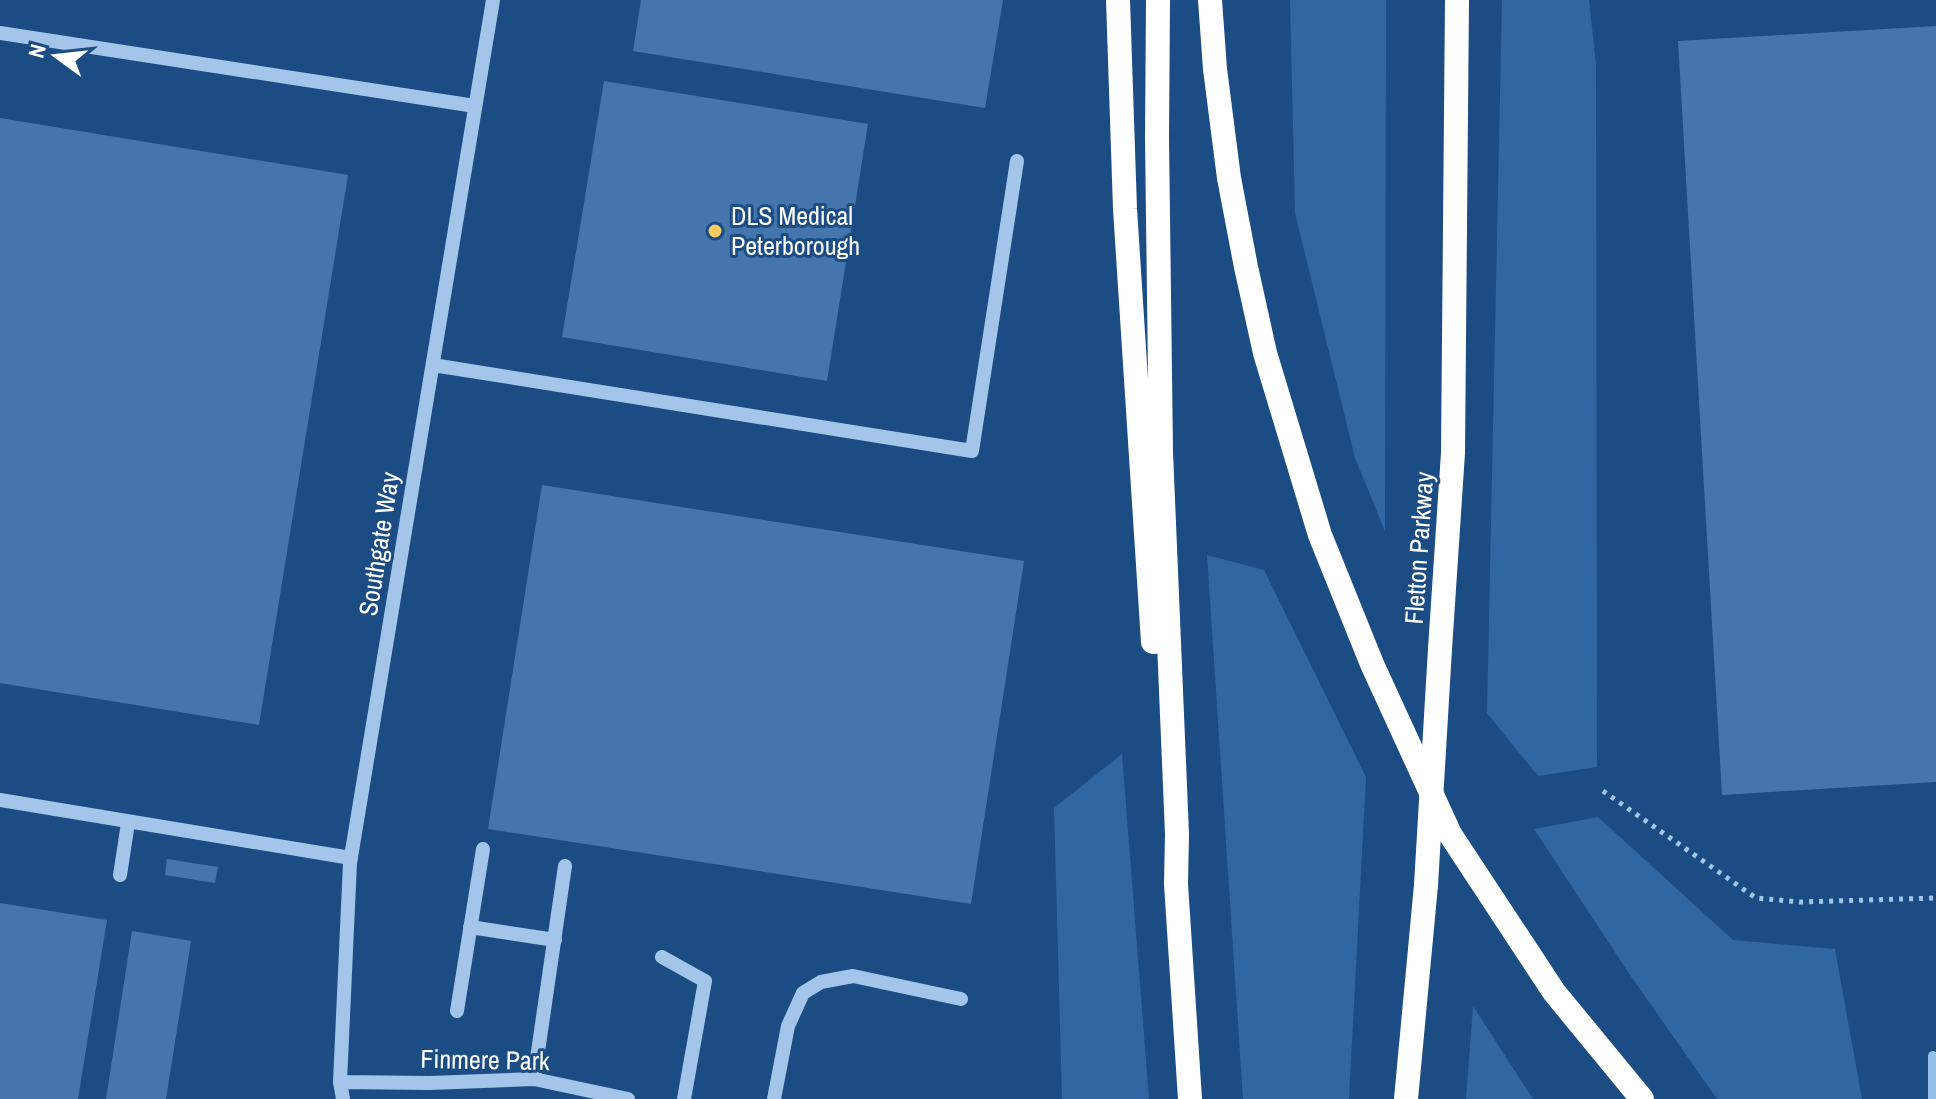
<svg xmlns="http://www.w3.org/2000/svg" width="1936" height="1099" viewBox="0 0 1936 1099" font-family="'Archivo Narrow',sans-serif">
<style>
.green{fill:#3066a2}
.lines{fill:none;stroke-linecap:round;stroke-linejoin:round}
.stream{stroke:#96c0ec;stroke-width:10}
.building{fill:#4476ad}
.path{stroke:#a3c5ea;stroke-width:5;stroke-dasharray:4 6;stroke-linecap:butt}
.minor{stroke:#a3c5ea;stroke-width:14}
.highway{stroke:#fff;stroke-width:24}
.highway-bridge{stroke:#fff;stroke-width:24}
.poi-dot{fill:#fbca60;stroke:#1c4c84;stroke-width:3}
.labels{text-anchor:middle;stroke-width:6;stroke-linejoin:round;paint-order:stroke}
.poi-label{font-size:26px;fill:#fff;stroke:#1c4c84;text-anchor:start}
.street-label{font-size:26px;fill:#fff;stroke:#1c4c84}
</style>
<rect width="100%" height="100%" fill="#1c4c84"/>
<path class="green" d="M1290,0h96l-1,531 -30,-73 -60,-245z
M1502,0h87l7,64 1,703 -59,9 -51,-63z
M1207,555l57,15 102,207 -17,322h-106z
M1122,754l27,345h-87l-8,-291z
M1598,817l135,123 102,9 27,150h-145l-89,-127 -94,-143z
M1473,1006l60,93h-67z"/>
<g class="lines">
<path class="stream" d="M1933,1099v-43"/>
</g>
<path class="building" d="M641,0h362l-18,108 -352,-57z
M1936,26v756l-214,13 -44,-754z
M604,81l264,43 -41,257 -265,-44z
M0,118l348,57 -89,550 -259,-42z
M542,485l482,76 -53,343 -483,-75z
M167,859l51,8 -3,16 -50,-8z
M0,903l107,17 -29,179h-78z
M132,931l59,10 -25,158h-60z"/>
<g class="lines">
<path class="path" d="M1603,791l153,107 44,4 136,-4"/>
<path class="minor" d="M0,33l475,73
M433,365l539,86 45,-290
M0,800l351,58
M120,875l8,-52
M470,927l85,13
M662,957l43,24 -21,118
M457,1011l26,-162
M534,1079l31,-213
M340,1082l90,1 104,-4 94,20
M343,1099l-3,-17 10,-219 143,-863
M774,1099l14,-73 15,-33 18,-11 32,-6 108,23"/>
<path class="highway" d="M1118,0l7,209 28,433
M1158,0l-1,138 4,314 16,382 -1,50 14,215
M1210,0l5,69 14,109 17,89 19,86 55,182 52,129 78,170 104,158 88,107
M1440,649l13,-196 4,-453
M1406,1099l20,-214"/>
<path class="highway-bridge" d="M1426,885l14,-236"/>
</g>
<circle class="poi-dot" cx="715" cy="231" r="8"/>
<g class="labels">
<g class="poi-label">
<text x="731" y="225">DLS Medical<tspan x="731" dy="30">Peterborough</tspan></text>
</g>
<g class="street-label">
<text transform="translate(379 544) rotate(-81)" y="9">Southgate Way</text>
<text transform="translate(1419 548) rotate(-86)" y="9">Fletton Parkway</text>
<text transform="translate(485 1060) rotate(1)" y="9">Finmere Park</text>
</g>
</g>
<g transform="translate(56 56) rotate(285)" stroke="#1c4c84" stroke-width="6" paint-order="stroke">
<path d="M0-6L14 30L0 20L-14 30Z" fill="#ffffff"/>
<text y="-12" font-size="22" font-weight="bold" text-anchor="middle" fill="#ffffff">N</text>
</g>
</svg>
